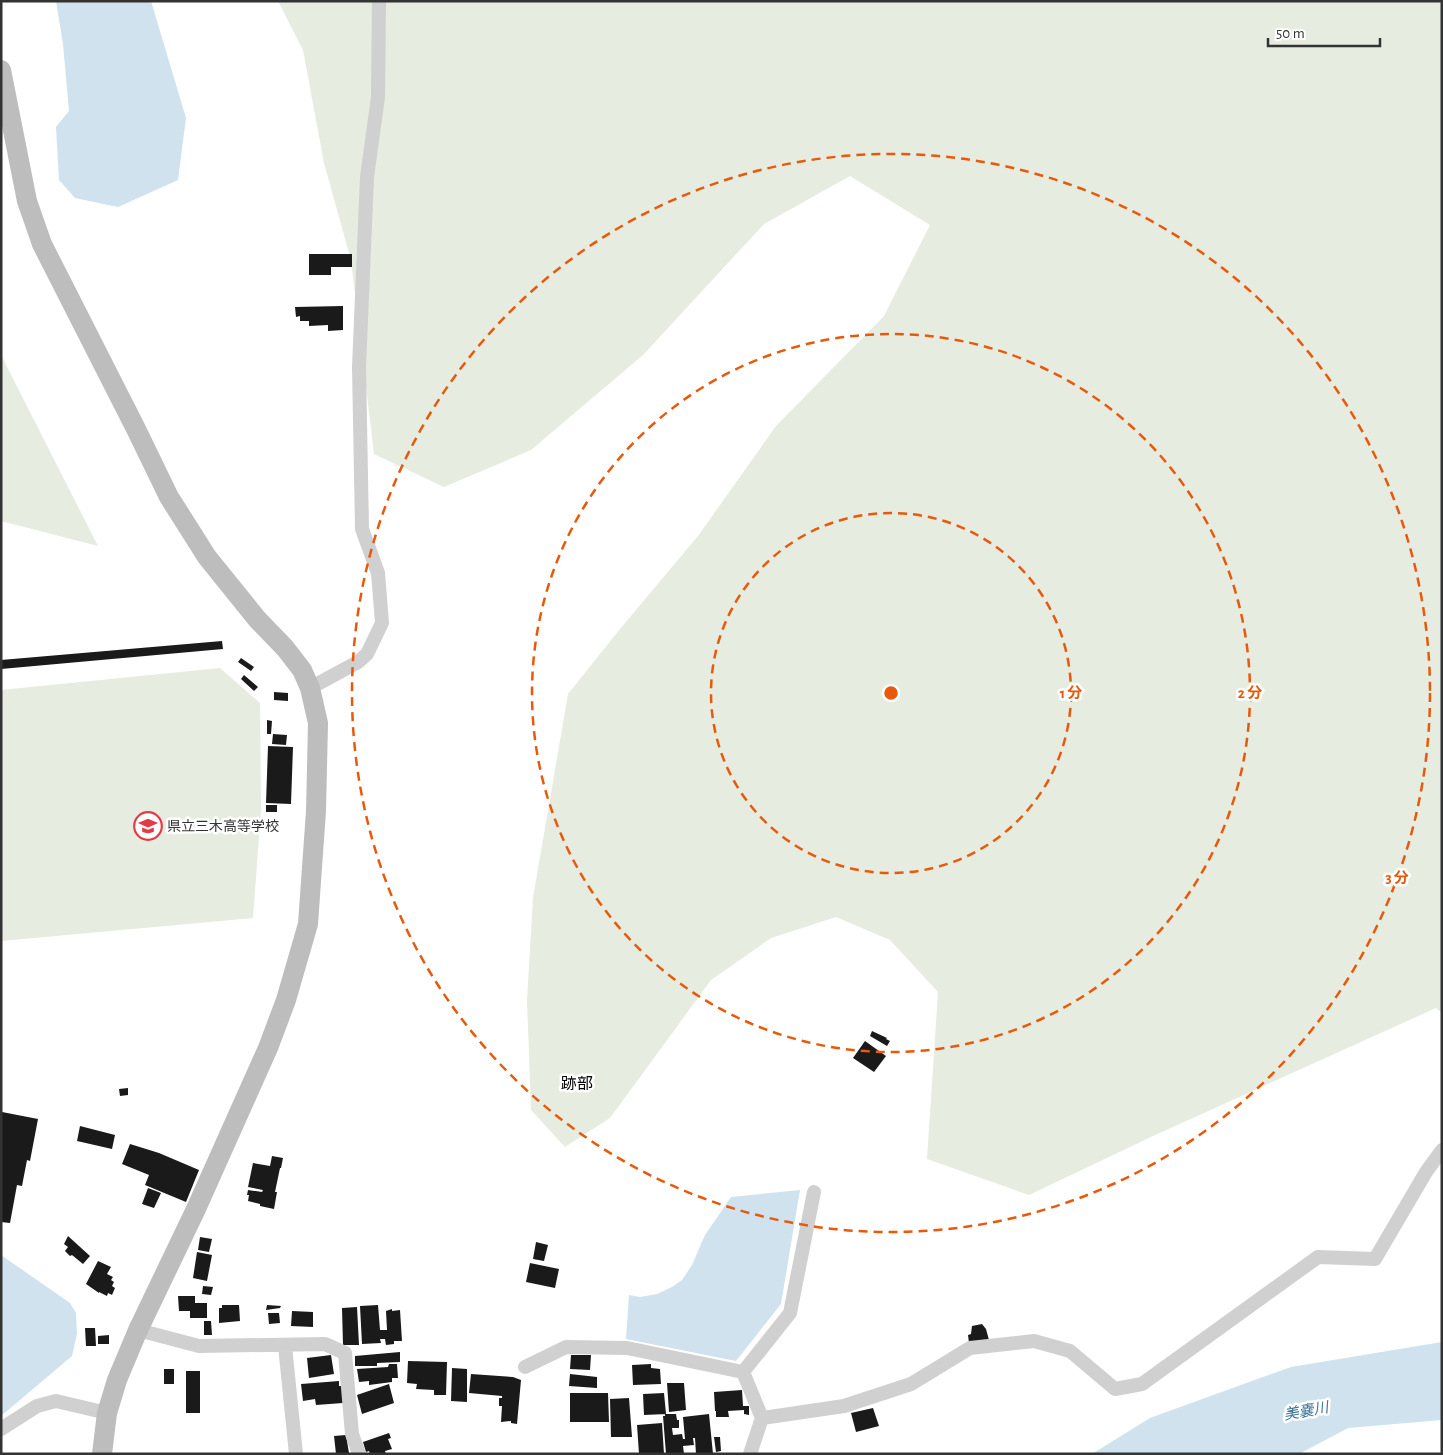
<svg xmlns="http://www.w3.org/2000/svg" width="1443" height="1455" viewBox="0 0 1443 1455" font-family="'Alegreya Sans','Noto Sans JP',sans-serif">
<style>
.green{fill:#e6ecdf}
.water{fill:#cfe2ee}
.building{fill:#1a1a1a}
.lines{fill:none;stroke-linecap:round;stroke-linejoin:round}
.street{stroke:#d0d0d0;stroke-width:14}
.secondary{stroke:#bdbdbd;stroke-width:20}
.ring{fill:none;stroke:#e8590c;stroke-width:2.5;stroke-dasharray:9 6}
.labels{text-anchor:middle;stroke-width:5;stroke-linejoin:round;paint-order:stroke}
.poi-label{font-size:14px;fill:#333;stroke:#fff;text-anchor:start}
.water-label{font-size:15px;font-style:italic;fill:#3f7597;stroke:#fff}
.quarter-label{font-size:16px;fill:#000;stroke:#fff}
.centre{fill:#e8590c;stroke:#fff;stroke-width:2.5}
.ring-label{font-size:15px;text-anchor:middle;font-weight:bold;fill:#e8590c;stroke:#fff;stroke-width:5;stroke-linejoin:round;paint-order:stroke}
</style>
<rect width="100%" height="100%" fill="#fff"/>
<path class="green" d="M278,1h1164v1012l-6,-5 -283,128 -124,59 -102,-36 11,-167 -48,-52 -54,-23 -65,21 -60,42 -101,138 -45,29 -34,-37 -4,-110 6,-102 35,-204 52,-65 78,-93 78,-110 108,-110 46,-91 -80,-49 -86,48 -121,131 -112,95 -87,37 -70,-33 -23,-194 -27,-97 -21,-113z
M1,355l97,191 -97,-25z
M220,668l40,35 1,106 -8,109 -252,23v-251z"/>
<path class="water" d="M56,1h95l35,117 -8,62 -60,27 -43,-9 -16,-18 -3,-53 13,-16 -6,-67z
M800,1190l-19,114 -45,57 -110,-22 3,-44 11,2 17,-3 15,-7 10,-7 10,-15 13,-30 26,-38z
M1,1255l69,48 6,10 1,21 -5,22 -71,60z
M1442,1342v78l-94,8 -49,26h-207l58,-36 141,-51z"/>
<path class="building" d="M309,254h43v13h-21v8h-22z
M343,306v24l-15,1v-6l-19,1v-5h-9v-5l-4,1 -1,-10z
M222,641l1,8 -222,20v-9z
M241,658l13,9 -3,4 -13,-9z
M244,675l14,12 -4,4 -13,-12z
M274,692l14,1v8l-14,-1z
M267,720l5,1 -1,13h-4z
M273,734l14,1 -1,10 -14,-1z
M268,746l25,1 -2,57 -25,-1z
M266,805h11v7h-11z
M872,1031l15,7 -1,1 4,2 -3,5 -17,-10z
M865,1041l21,15 -12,16 -21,-14z
M128,1088v7l-8,1 -1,-7z
M2,1112l36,7 -8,42 -3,-1 -5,26 -5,-1 -7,38 -9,-1z
M80,1126l35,9 -3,14 -35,-8z
M130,1144l29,9 40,17 -13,32 -41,-17 4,-10 -27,-11z
M272,1156l11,2 -2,10h-1l-5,24h2l-3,17 -14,-3v-2l-12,-3 1,-6h-2l1,-5 14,2 1,-2 -15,-3 5,-24 17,3z
M148,1188l13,5 -7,15 -12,-4z
M68,1236l22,20 -7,8 -11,-9 -2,1 -5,-5 3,-4 -4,-3z
M200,1237l12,2 -3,13 -11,-2z
M536,1242l12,3 -4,16 -11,-2z
M197,1252l15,3 -5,26 -14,-3z
M98,1261l13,6 -4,7 6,3 -2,3 3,2 -2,4 3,2 -3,7 -4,-2 -1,3 -8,-4v1l-13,-9z
M530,1263l29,6 -4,19 -29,-6z
M203,1286l10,1 -2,8 -9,-1z
M178,1296h17v7h12v15h-17v-7h-11z
M222,1305h17l1,16 -21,2v-15h3z
M267,1305l14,1 -1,2 -14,2z
M378,1305l2,25h7l-1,-19 6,-2v2l8,-1 2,31h-8v3l-8,1 -1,-6h-5l1,4 -19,1 -2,-38z
M357,1307l2,38h-16l-1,-37z
M292,1311l21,1v15l-22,-1z
M268,1313h11l1,10 -11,1z
M204,1321h7l1,14h-8z
M982,1324l4,5 3,11 -20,3 -1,-8 3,-1 1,-8z
M85,1328h10l1,18h-10z
M109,1335v9h-11v-8z
M400,1352v10l-23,1v3h-22v-10z
M331,1355l3,19 -25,4 -2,-20z
M571,1355h20l-1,15 -20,-1z
M408,1361l39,1 -1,33h-12v-5l-18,-1 1,-5 -10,-1z
M389,1364h8l1,14h-6v4l-23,3v-4l-10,1 -2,-13 31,-2z
M651,1364v4l9,1 1,15 -28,1 -1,-20z
M452,1368l15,1v33l-16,-1z
M164,1369h10v15h-10z
M186,1371h14v42h-14z
M471,1374l42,3 8,3 -4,44 -6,-1v-2l-10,1 1,-16h-3v-8h3v-2l-33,-3z
M570,1374l27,3v11l-28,-2z
M339,1381v5h3l1,17 -27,2 -1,-6 -12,2 -2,-17z
M667,1383h17l2,27 -17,2z
M389,1384l5,19 -32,11 -5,-19z
M742,1390l1,16h6v9l-5,-1v-4l-16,1 1,6h-13v-6h-1l-1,-19z
M570,1393h38l1,29h-39z
M664,1393l2,21 -22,1 -1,-21z
M629,1398l3,39h-21l-1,-38z
M873,1408l6,18 -23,6 -5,-19z
M665,1414h11l1,6h2v8h-7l1,7 9,-1 1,5h2l-2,-22 26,-3 4,40h-17l-1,-16h-2l1,7 -11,1 1,8h-18l-3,-38h2z
M662,1423l2,31h-25l-2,-29z
M389,1433l2,5 -3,1 4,10 -7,2 1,3h-16l-1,-3 -3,1 -3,-10z
M346,1435l3,18 -13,1 -2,-18z
M714,1437h6l1,14 -5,1z"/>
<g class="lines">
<path class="street" d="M310,688l48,-26 9,-8 15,-31 -4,-50 -16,-44 -3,-162 8,-190 11,-80 1,-96
M138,1330l61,16 126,-2 20,9 7,81 7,20
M285,1346l11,108
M525,1367l41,-20 61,1 116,24 47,-59 24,-121
M743,1372l19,46 -12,36
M762,1418l82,-12 67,-22 59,-36 64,-7 36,10 45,38 27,-5 176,-127 57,2 51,-87 16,-22
M1,1429l36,-23 19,-5 51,12"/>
<path class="secondary" d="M1,70l26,131 15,43 94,185 33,68 38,60 50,62 28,29 17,22 8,18 8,35 -2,88 -8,113 -22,76 -18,48 -72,161 -58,121 -21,50 -10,33 -5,41"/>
</g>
<g class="ring">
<circle cx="891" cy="693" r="180"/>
<circle cx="891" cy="693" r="359"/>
<circle cx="891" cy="693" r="539"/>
</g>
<defs>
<symbol id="school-ring" viewBox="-11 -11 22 22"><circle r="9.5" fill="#fff" stroke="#e63946" stroke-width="1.5"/><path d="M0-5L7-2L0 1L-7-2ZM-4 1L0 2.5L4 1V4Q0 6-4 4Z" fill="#e63946"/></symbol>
</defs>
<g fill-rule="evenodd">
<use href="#school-ring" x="132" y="810" width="32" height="32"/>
</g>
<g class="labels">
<g class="poi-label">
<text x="167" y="831">県立三木高等学校</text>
</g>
<g class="water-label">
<text transform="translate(1306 1411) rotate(-10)" y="5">美嚢川</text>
</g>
<g class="quarter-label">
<text x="577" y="1089">跡部</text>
</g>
</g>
<circle cx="891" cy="693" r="8" class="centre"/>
<g class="ring-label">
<text x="1071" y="698">1 分</text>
<text x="1250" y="698">2 分</text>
<text x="1397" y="883">3 分</text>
</g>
<rect width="1443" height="1455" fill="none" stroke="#333333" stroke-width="5"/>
<path d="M1268 38v8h112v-8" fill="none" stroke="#333333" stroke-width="2.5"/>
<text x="1276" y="38" font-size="15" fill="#333333" stroke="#ffffff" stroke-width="4" paint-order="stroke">50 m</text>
</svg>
